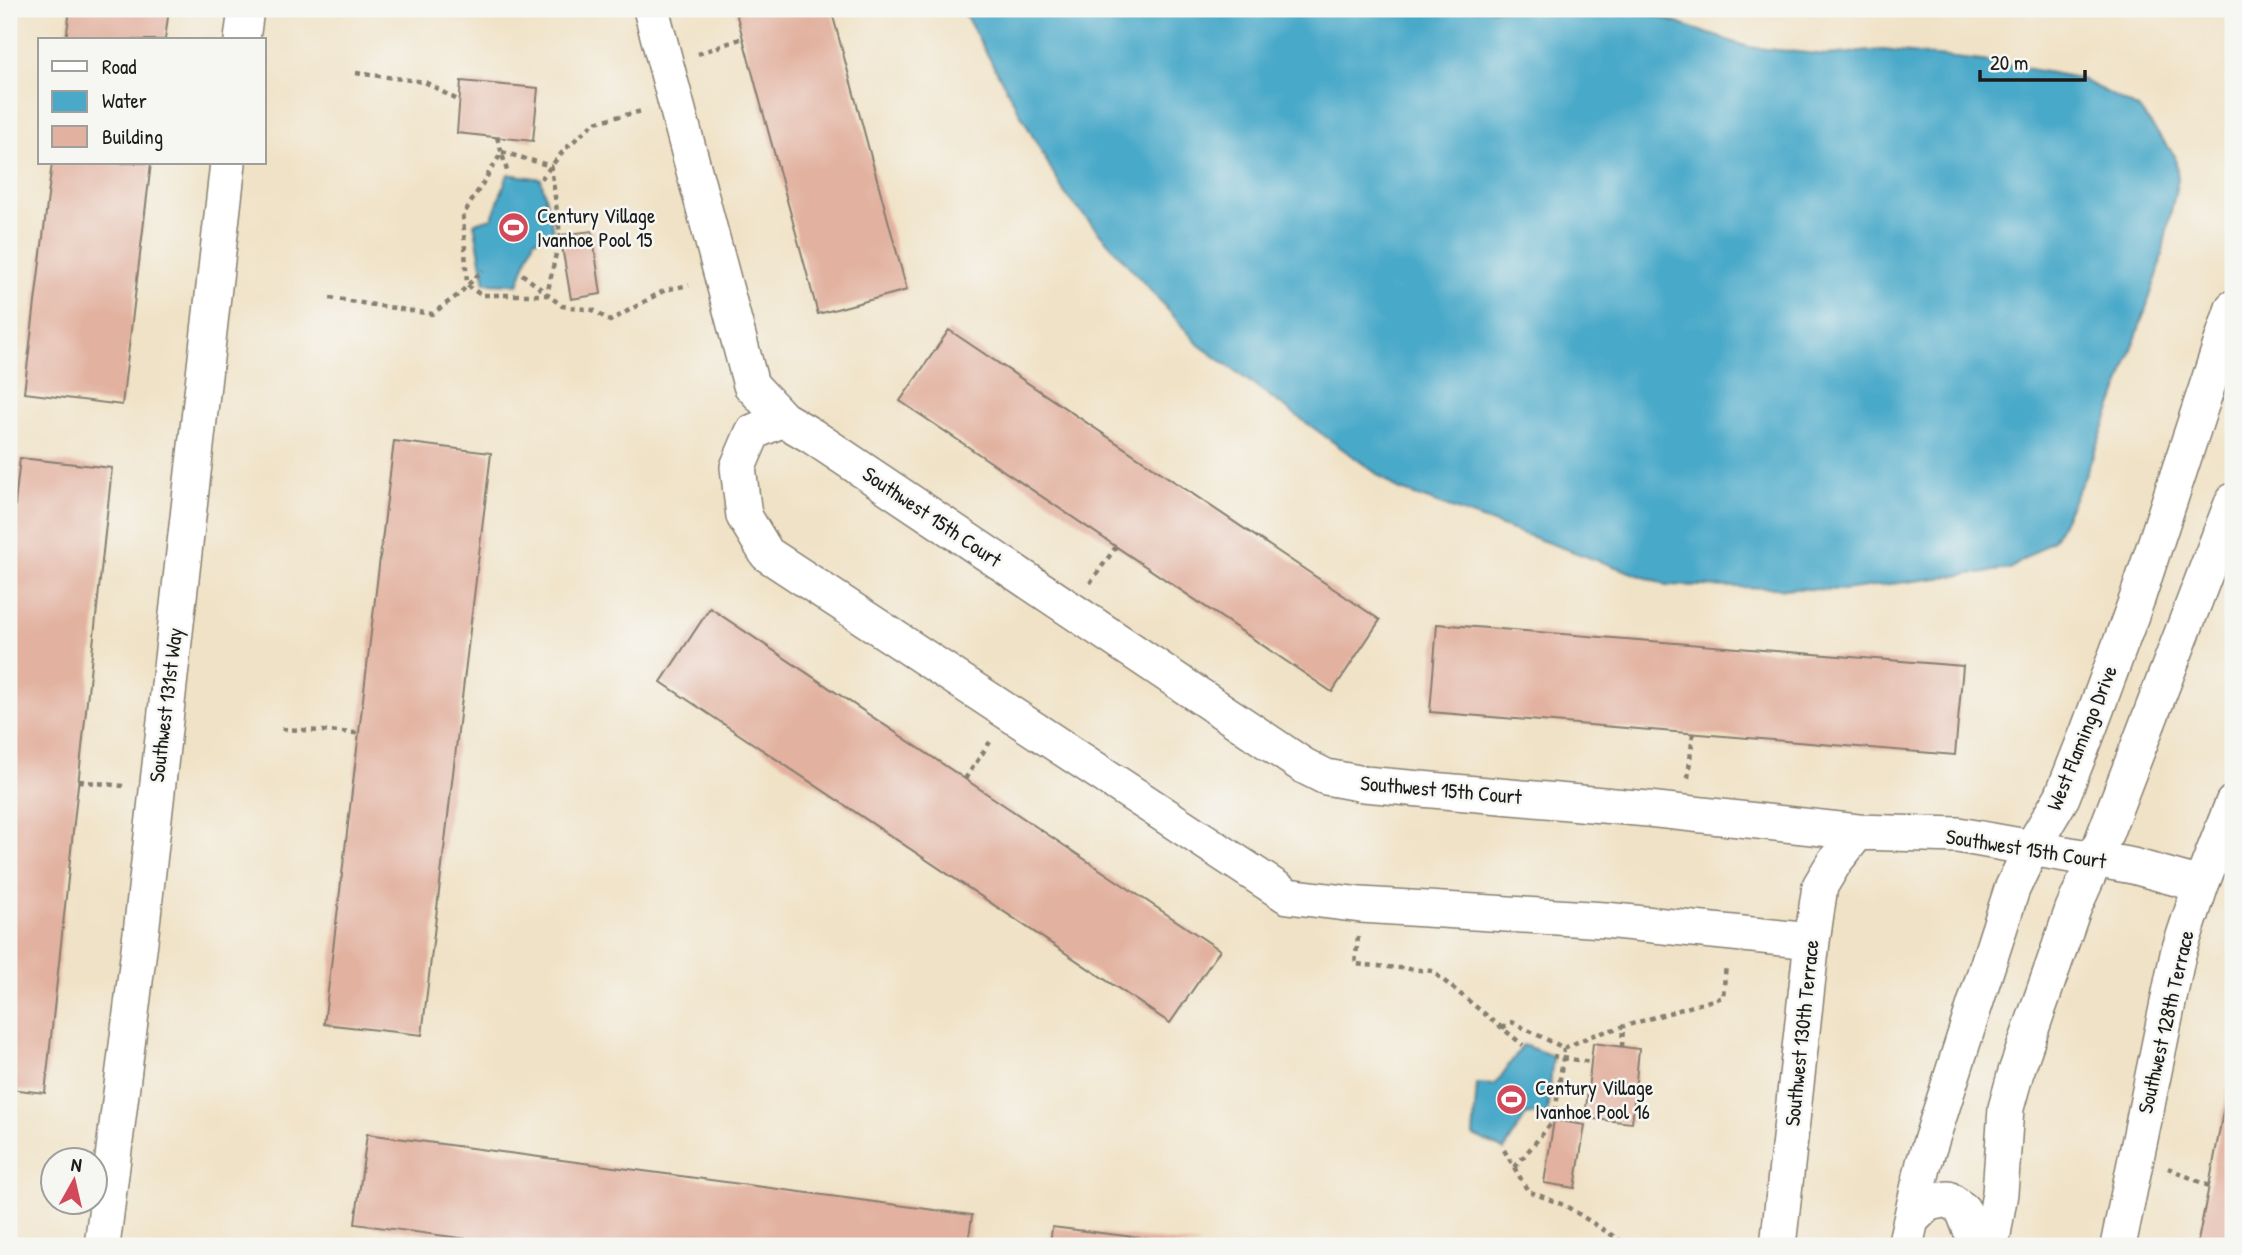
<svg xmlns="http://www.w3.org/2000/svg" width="2242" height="1255" viewBox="0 0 2242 1255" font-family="'Patrick Hand',sans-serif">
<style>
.water{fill:#4aa9c9;stroke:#336272;stroke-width:2}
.building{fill:#e2b19f}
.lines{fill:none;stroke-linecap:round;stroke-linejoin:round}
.street-casing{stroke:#867f71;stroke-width:38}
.path{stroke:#867f71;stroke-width:4.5;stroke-dasharray:5 5;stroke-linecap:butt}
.street{stroke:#fff;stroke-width:35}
.labels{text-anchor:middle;stroke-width:5;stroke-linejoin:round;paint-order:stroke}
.poi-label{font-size:21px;fill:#1c1c1c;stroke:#f6f6f2;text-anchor:start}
.street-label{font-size:21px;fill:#1c1c1c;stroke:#f6f6f2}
</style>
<rect width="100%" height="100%" fill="#f6f6f2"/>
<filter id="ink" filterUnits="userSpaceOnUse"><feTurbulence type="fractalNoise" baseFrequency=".0143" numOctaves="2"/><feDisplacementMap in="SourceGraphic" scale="14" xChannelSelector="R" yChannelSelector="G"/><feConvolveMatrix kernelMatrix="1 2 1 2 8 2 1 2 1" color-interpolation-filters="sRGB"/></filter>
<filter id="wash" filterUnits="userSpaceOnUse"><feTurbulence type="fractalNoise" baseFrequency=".00686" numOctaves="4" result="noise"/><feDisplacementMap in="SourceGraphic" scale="28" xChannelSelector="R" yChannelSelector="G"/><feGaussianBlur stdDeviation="1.57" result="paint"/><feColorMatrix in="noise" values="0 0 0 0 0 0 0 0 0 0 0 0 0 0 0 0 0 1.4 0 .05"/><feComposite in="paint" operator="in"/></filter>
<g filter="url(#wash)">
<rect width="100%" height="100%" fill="#f0e2c6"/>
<path class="water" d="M962,9h673l113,38 79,8 56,-5 108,12 88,16 60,31 36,47 3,23 -20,94 -43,126 -30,77 -31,63 -44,30 -167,21 -177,-5 -268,-96 -199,-144 -134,-151z
M508,174l33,5 13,54 -20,7 -16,44 -33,-1 -11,-60 18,-5z
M1523,1045l30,11 -6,59 -20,-1 -23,36 -31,-14 4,-52 18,1z"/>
<g id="blocks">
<path class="building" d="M70,9h99l-4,31h-99z
M735,9h96l76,281 -89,24z
M461,81l77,7 -5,53 -76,-8z
M52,163h99l-29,242 -98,-12z
M592,231l9,63 -30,5 -11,-64z
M949,330l431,290 -48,72 -432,-291z
M394,441l97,12 -69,582 -98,-11z
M20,458l92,10 -67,625 -36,-4v-529z
M710,608l510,342 -50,73 -509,-341z
M1437,624l526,42 -8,89 -525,-43z
M1593,1043l46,6 -7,74 -47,-5z
M2232,1064l1,182h-36l12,-60z
M1554,1120l31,5 -10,63 -31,-5z
M367,1134l605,81 -4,31h-449l-164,-22z
M1052,1227l147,18v1h-149z"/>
</g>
</g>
<g filter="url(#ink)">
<use href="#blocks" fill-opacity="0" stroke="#867f71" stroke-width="2"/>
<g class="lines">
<defs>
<path id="street" d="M651,9l100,376 32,34 29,17 492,330 22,11 38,7 284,25 210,23 100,3 175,31 68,19
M242,40l4,-31
M783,419l-30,13 -15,35 6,49 23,38 521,342 73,9 244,15 207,21
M1912,1219l16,-16 20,-4 15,11 7,18
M102,1246l39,-313 87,-770
M1778,1246l34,-305 8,-55 15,-25 23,-29
M1905,1246l19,-83 88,-274 19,-40 31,-52 25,-63 50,-135 96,-291
M1991,1246l9,-53 6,-85 10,-36 57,-163 22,-49 138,-359
M2118,1246l60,-292 23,-69 32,-82"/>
</defs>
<use href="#street" class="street-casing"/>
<path class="path" d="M698,54l45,-16
M356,73l69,9 34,19
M497,137l11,37
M502,152l49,14 9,69 -13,60h-66l-14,-10 -4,-70z
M541,179l23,-29 31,-28 47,-11
M522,274l40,32 31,4 17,11 55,-31 24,-5
M330,298l102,16 26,-19 25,-25
M1090,583l26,-36
M282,729l77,4
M1688,778l5,-45
M965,779l25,-37
M79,781l44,5
M1358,937l-3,27 77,7 91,74
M1502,1028l10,-6 52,26
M1622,1047l1,-21
M1564,1048l27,-12 132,-39 3,-32
M1564,1048l-1,10 28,4
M1504,1150l24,41 38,15 63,40
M1515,1167l39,-47 9,-62 -10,-2
M2168,1168l41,18"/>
<use href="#street" class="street"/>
</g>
</g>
<defs>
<symbol id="stadium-disc" viewBox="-11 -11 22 22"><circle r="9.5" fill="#d1495b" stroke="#f6f6f2"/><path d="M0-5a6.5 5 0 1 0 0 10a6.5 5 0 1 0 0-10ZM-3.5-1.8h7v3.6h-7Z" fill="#fff"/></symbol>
</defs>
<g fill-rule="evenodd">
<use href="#stadium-disc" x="496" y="210" width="35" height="35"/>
<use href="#stadium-disc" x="1494" y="1082" width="35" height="35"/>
</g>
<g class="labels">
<g class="poi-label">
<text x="537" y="223">Century Village<tspan x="537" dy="24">Ivanhoe Pool 15</tspan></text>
<text x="1535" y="1095">Century Village<tspan x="1535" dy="24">Ivanhoe Pool 16</tspan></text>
</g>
<g class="street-label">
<text transform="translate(932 517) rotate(34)" y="7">Southwest 15th Court</text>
<text transform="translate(166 705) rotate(-83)" y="7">Southwest 131st Way</text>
<text transform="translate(2082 738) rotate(-68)" y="7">West Flamingo Drive</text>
<text transform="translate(1441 790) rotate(5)" y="7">Southwest 15th Court</text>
<text transform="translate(2026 849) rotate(9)" y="7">Southwest 15th Court</text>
<text transform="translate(2166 1022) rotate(-77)" y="7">Southwest 128th Terrace</text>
<text transform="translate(1802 1033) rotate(-84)" y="7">Southwest 130th Terrace</text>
</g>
</g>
<rect width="2242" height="1255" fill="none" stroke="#f6f6f2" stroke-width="35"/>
<rect x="38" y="38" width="228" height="126" fill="#f6f6f2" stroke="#9f9f9c" stroke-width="2"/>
<rect x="52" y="61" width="35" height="10" fill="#ffffff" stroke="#9f9f9c" stroke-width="2"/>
<text x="102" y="74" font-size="21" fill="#1c1c1c">Road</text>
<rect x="52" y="91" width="35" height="21" fill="#4aa9c9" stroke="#9f9f9c" stroke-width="2"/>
<text x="102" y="108" font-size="21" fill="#1c1c1c">Water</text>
<rect x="52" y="126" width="35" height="21" fill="#e2b19f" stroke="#9f9f9c" stroke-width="2"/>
<text x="102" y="144" font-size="21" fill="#1c1c1c">Building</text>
<g transform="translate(74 1181) rotate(8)"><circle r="33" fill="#f6f6f2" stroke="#9f9f9c" stroke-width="2"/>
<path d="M0-5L12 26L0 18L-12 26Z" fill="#d1495b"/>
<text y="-10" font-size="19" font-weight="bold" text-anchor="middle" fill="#1c1c1c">N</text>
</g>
<path d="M1980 70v10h105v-10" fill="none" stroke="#1c1c1c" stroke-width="3.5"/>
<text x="1990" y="70" font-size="21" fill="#1c1c1c" stroke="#f6f6f2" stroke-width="5" paint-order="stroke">20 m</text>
</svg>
